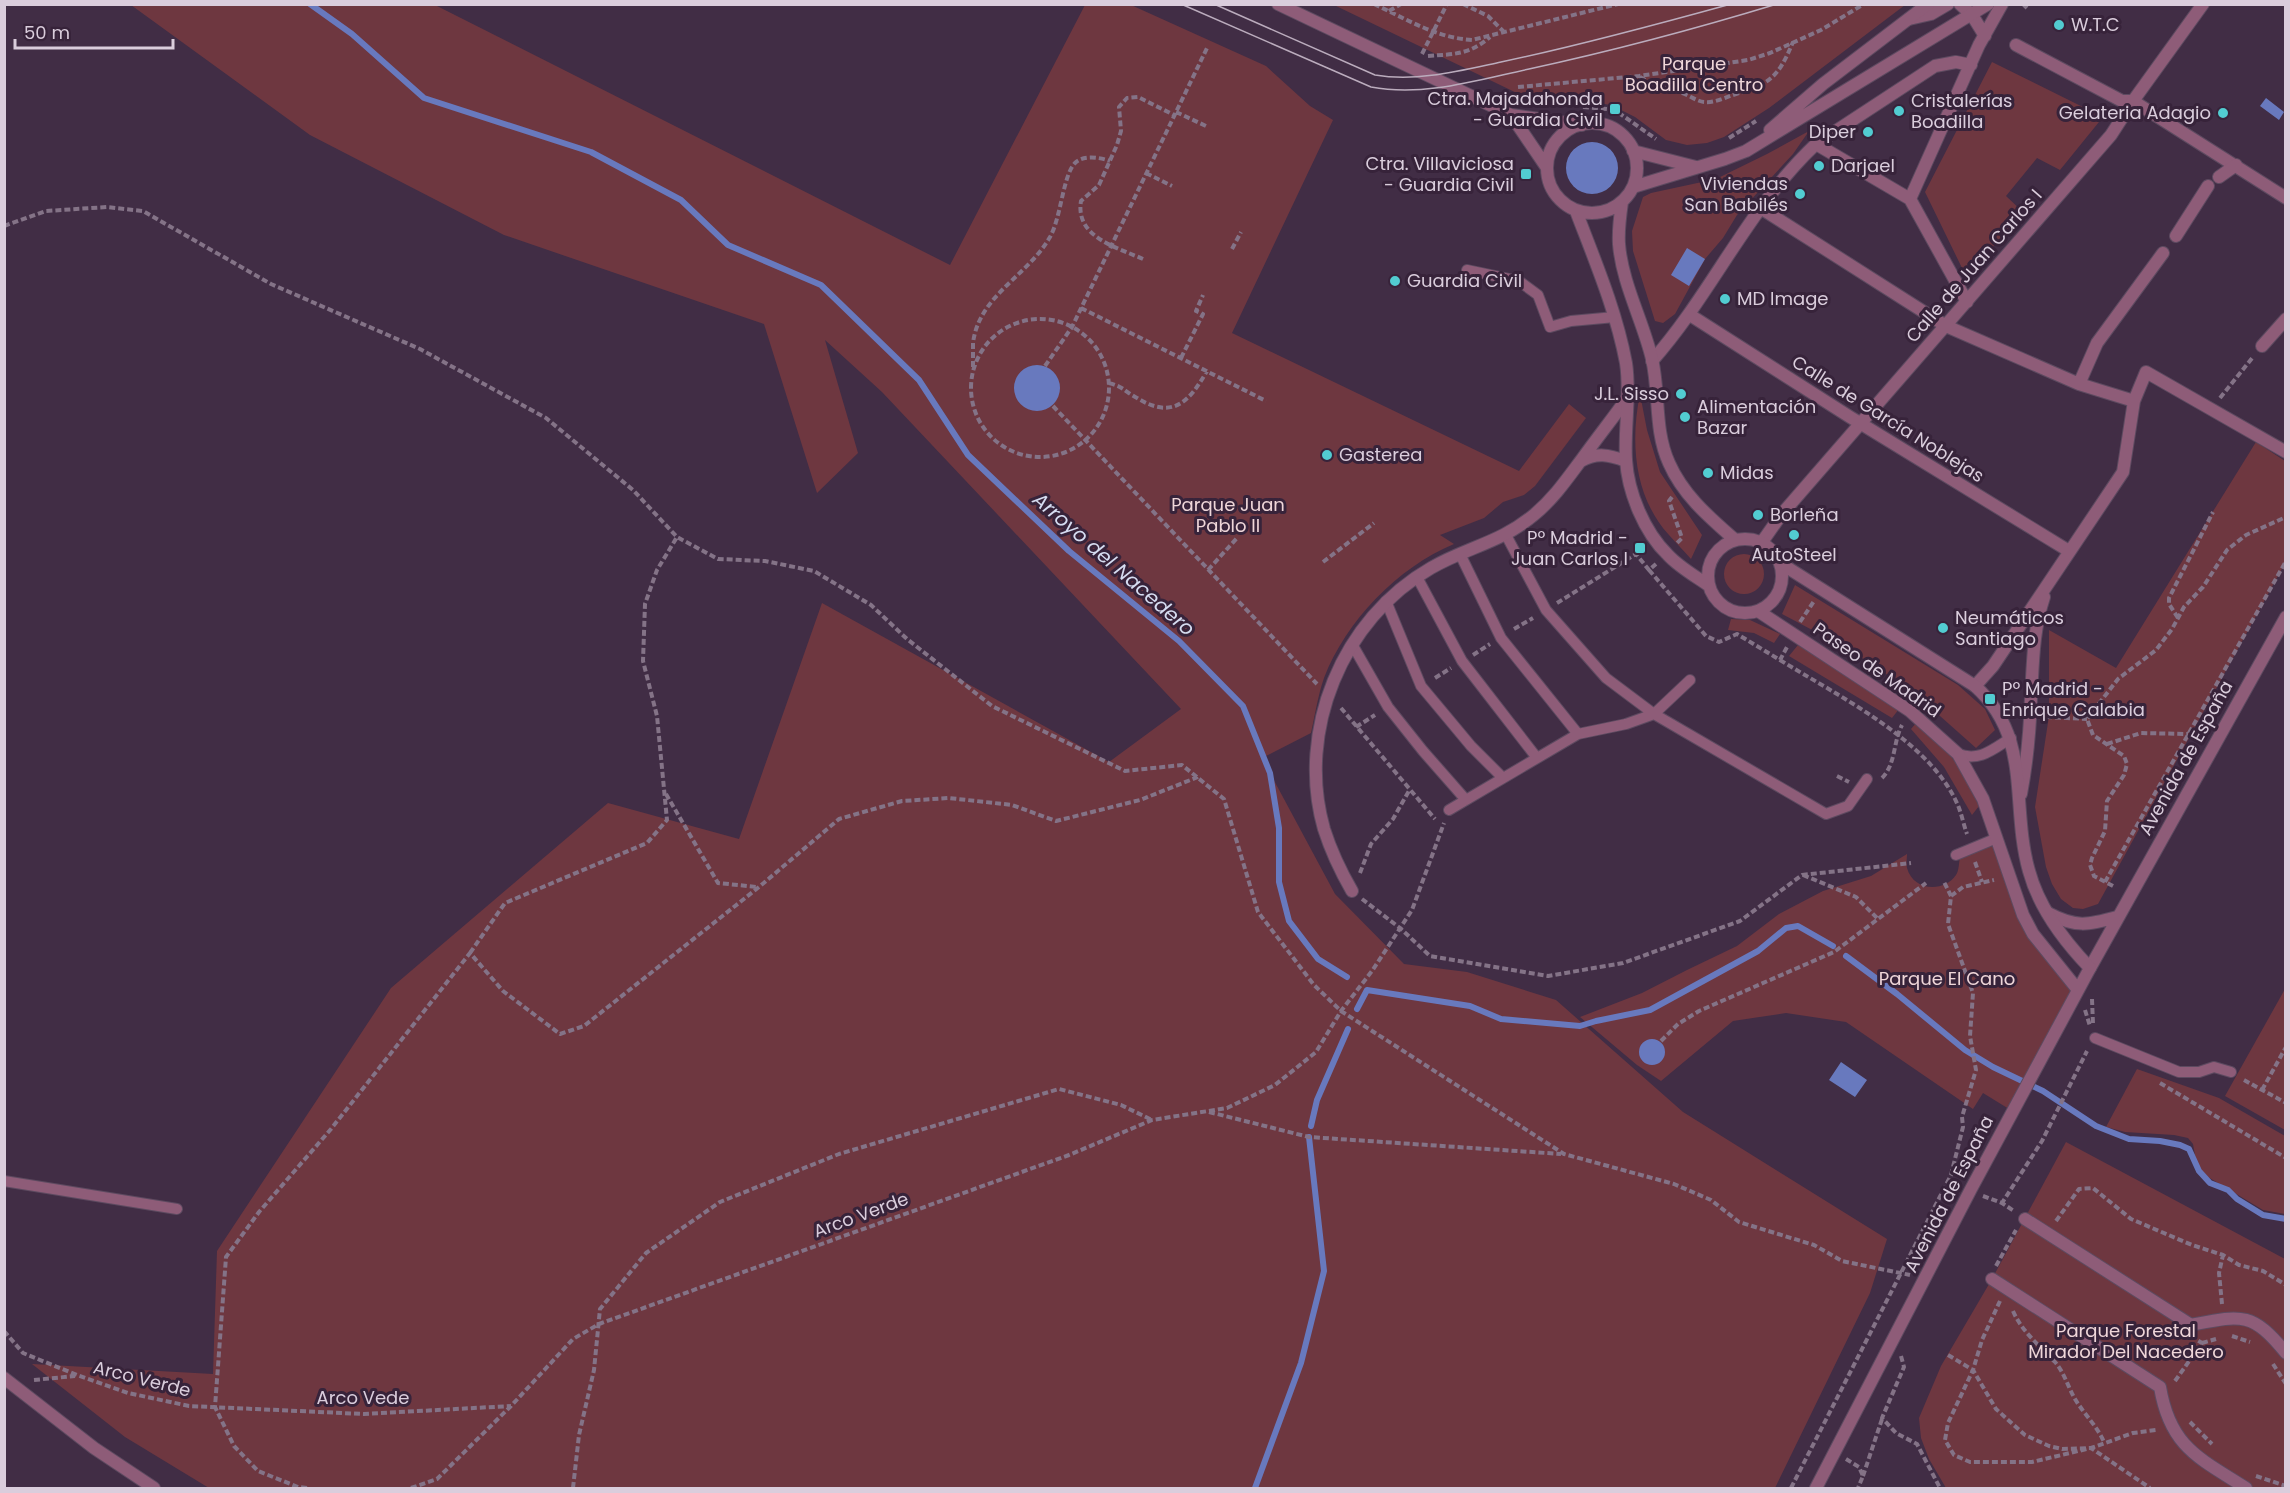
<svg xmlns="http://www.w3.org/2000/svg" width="2290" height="1493" viewBox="0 0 2290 1493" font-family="Poppins,sans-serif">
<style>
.green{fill:#6e3740}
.water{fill:#6879be}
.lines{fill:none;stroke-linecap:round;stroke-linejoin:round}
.stream{stroke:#6879be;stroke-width:6}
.service-casing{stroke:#5d4a60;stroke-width:12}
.pedestrian-casing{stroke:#5d4a60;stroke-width:14}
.minor-casing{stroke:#5d4a60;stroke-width:14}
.tertiary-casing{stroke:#5d4a60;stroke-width:14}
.path{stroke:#847387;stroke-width:4;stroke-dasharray:6 3;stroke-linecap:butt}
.service{stroke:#8e5c78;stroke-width:10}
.pedestrian{stroke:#8e5c78;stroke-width:12}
.minor{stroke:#8e5c78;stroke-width:12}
.tertiary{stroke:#8e5c78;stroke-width:12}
.tram{stroke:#bbacbd;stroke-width:1.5}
.poi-dot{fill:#52ccd1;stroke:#37233a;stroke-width:2}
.labels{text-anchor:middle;stroke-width:6;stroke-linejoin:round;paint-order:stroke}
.poi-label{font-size:18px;fill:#dacddc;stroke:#37233a;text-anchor:start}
.park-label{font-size:18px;fill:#efd6d9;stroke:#37233a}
.street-label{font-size:18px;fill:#dacddc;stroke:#37233a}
.water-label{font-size:20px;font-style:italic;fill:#d6dcf0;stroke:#37233a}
</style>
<rect width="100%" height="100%" fill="#412d45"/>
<path class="green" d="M131,5h304l515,260 135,-260h46l135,61 44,40 23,14 -101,213 287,138 50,-67 17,14 -51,68 -11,9 -21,7 -19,16 -44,17 14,9c-56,23 -108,77 -130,134 -6,17 -9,37 -13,55l-49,25 73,136 69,70 63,8 89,28 127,112 204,127 -17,54 -95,195h-1566l-84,-51 -93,-73 181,10 4,-123 174,-263 217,-185 131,36 83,-236 287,159 72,-53 -299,-317 -57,-52 33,113 -41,40 -53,-169 -260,-89 -194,-100z
M1334,5h571l-136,103 -45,29 -17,6 -20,2 -21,-5 -31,-23 -24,-12 -20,-3 -32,1 -36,-7z
M1992,62l111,55 -43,53 -23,-12 -31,38 18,17 -54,59 -8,-4 -37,-76z
M1809,131l-16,23 -56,61 -14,23 -18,21 -30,55 -12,9 -8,-2 -22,-70 -1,-20 11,-34 8,-4 65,-14 51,-25z
M1640,394l7,36 13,42 42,63 -11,24c-7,-8 -15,-16 -22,-24 -35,-38 -39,-93 -29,-141z
M2256,442l29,19v102l-187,341 -15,5 -10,-1 -12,-9 -9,-15 -6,-17 -11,-60 14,-91v-86l67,38z
M1724 574a20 20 0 1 1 40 0a20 20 0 1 1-40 0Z
M1795,585l163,100 27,24 10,21 -19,18 -63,-56 -63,-42 -68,-36z
M1731,619l19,1 30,14 -6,9 -20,-10 -26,-3z
M1798,645l101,64 -7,9 -103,-62z
M1917,722l33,33 10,14 19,37 -7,9 -28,-48 -33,-38z
M1994,842l26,77 53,72 -64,118 -26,-16 -10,16 -127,-87 -60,-9 -53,8 -72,60 -24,-16 -57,-48 62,-24 45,-23 50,-24 42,-32 44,-23 48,-15 36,-22c0,4 -1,10 0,14 6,23 37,25 49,7 3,-4 3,-13 4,-19z
M2285,989v141l-60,-34z
M2137,1069l82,29 66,38v78l-22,-4 -55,-33 -11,-11 -4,-22 -5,-6 -14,-3 -49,-3 -19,-5z
M2066,1142l219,117v229h-339l-17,-29 -8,-21 -2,-20 22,-52 51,-87z"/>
<path class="water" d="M2266,98l18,14 -5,8 -19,-14z
M1566 168a26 26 0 1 1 52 0a26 26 0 1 1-52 0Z
M1687,248l18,11 -16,27 -18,-11z
M1014 388a23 23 0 1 1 46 0a23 23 0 1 1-46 0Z
M1639 1052a13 13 0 1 1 26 0a13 13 0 1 1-26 0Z
M1841,1062l26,18 -12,17 -26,-17z"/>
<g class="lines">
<path class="stream" d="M310,4l42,30 72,64 167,54 90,48 47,45 93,40 98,95 49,75 101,96 110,90 64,65 27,67 9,55v54l10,39 29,38 29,18
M1846,956l51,38 68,56 28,17 50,24 53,35 33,13 31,2 20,4 9,4 10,22 11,12 18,7 9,9 26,16 23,4
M1357,1009l10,-19 103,16 31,13 79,7 16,-5 54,-11 108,-59 28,-23 12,-2 35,20
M1311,1126l6,-26 31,-71
M1255,1488l46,-125 23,-92 -15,-134"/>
<defs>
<path id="service" d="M1467,270l52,11 19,14 12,32 21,-6 44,-4
M1506,535l40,75 60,68 48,36 172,100 22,-8 19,-27
M1460,554l41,84 77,96
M1417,577l45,84 75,97
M1386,601l35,85 50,60 32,32
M1352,644l36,63 35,44 43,49
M1958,754c22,8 35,-5 53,-16
M1449,810l129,-76 48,-10 28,-10 36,-34
M1956,855l41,-17
M2095,1038l84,34h20l15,-5 17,5
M4,1181l173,28"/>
<path id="pedestrian" d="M2016,45l106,56h11l153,97
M2025,1219l166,106c50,-10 61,-14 95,28
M1992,1279l168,108c10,60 39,71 86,101"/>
<path id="minor" d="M1960,4l12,11 13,21
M1909,19l22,-5 17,-10
M1816,144l94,55 57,103
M2219,177l17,-12
M1910,199l69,-154 23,-41
M1759,207l187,119 133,58 55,17
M2176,236l32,-50
M1690,315l160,102 219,134
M2262,346l24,-27
M1652,361c61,-69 95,-152 164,-217l119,-78 21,-4 15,3
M2079,384l18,-41 66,-90
M1581,461c16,-9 28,-6 45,0
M1762,542l19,-27 330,-380 22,-34 70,-97
M1975,686l18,-20 130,-194 11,-71 12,-29 140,80
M2021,794c6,-32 9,-64 10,-97 2,-34 2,-67 13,-100
M1352,891c-11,-19 -21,-40 -28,-62 -28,-98 18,-210 107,-261 36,-21 70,-25 104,-54 19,-16 32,-35 47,-55 15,-21 31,-41 46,-62
M2048,913c28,15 40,12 69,4
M2090,968l196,-351"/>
<path id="tertiary" d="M1278,4l233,111 71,10
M1511,115l36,53
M1547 168a45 45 0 1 1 90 0a45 45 0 1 1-90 0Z
M1770,130l53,-46 105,-80
M1633,151l63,16
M1633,187l92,-28 21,-8 242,-147
M1622,202c-2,14 -4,28 -3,42 3,39 24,77 33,115 8,35 2,71 17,104 14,32 40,54 65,76
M1576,211c19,50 40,99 50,152 5,33 -2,64 0,97 2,32 18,72 42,95 11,12 27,21 40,30
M1708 576a37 37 0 1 1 74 0a37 37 0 1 1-74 0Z
M1780,563l195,123c58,52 35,118 54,185 10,37 35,70 61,97l-119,221 -155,299
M1758,611l152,100 48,43 25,45 40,116 10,19 45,56
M4,1378l90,70 60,40"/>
</defs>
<use href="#service" class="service-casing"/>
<use href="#pedestrian" class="pedestrian-casing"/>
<use href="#minor" class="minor-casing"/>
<use href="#tertiary" class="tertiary-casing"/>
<path class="path" d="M1374,4c32,15 63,34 98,36l146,-36
M1463,4l25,12 17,17
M2023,4l4,4
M1389,11l12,-7
M1422,54l25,-50
M1428,56c26,-2 41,-1 62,-19
M1640,77c12,8 25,11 39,15 9,2 18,10 26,10 9,1 19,-4 28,-7 37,-11 45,-17 60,-53
M1518,87l121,-11 109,-16 22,-7 51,-23 43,-26
M1583,107l24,2 12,4 37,26
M1176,112l30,14
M1729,138l27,-17
M1146,173l26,13
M4,226l42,-15 61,-4 36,4 128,73 149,65 126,69 87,72 44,47 41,22 47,2 49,10 57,34 36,34 85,67 133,65 57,-6 42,34 34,113 56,73 27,26 223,143 110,30 37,16 28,22 75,23 28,16 68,14
M1232,249l9,-17
M1143,259c-27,-12 -68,-22 -62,-58l18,-16 18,-40 4,-14 -2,-24 8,-9 11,-1 36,18
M1081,308l185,93
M971 388a69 69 0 1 1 138 0a69 69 0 1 1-138 0Z
M1181,358l22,-44 -7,-3 7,-16
M1045,366l27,-39 136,-281
M973,367c0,-8 0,-16 0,-24 6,-48 55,-67 77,-106 11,-19 13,-62 25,-74 8,-8 24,-6 35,-2
M1109,383c15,4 15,8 28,15 36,22 52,4 70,-27
M2220,398l33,-41
M1053,406l264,278
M1672,497l-3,4 13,37 -6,6
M1323,562l51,-39
M1208,570l29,-32
M1649,570l57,66 13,6 18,-8 43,26 7,-13
M1557,603l79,-49 13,16 7,-6
M2178,618l-9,-14v-6l44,-86
M1800,622l14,-21
M1514,629l19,-11
M1473,655l17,-11
M1780,660c58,36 153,82 179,148 3,8 5,18 8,26
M1435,678l16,-10
M1341,708l94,111
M2046,717l41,2
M1356,727l19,-12
M2107,744l34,-11 47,1
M1837,776l12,6
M1882,778c14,-14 11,-36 20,-53
M666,794l52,89 39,4
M1975,862l7,20
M1360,873l11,-29 22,-25 17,-30
M1803,875l53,22 22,22
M2105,882l181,-321
M2113,886l-19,-10 -4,-11 2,-7 13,-27 2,-30 17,-26 3,-11 -3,-8 -31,-21 -6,-16 31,-40 38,-29 16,-21 12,-22 19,-20 24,-37 19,-15 40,-18
M1951,896l12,-9 31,-7
M1362,899l38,29 30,28 118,20 75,-13 117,-42 62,-46 109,-12
M470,953l35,-50 142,-60 20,-23 -10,-104 -14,-55 2,-57 12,-34 20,-33
M2092,999l1,25
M2085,1010l5,16
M1661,1041l17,-17 21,-13 135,-59 92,-69
M2244,1080l42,23
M2160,1083l126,75
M2262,1090l24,-43
M1209,1112l100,25 252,17
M1983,1196l19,7 12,8
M2001,1202l1,1 40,-62 45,-90
M2056,1221l23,-32 14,-1 38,31 61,26 31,10 16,10 24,6 23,14
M1996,1266l20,-36
M2000,1301l-18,39 -9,30 -25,53 -3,17 9,15 16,7h62l59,-14 42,-15 23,-3
M2222,1304l-3,-31 4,-18
M2013,1311c9,21 27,35 42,51 9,10 13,25 20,37 9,15 22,27 29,43
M4,1331l19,22 54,22 51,18 61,13 175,8 147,-8
M2232,1336l18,6
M2202,1343l14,-4
M1948,1355l25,15 23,39 29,26 24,11 13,3 29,-1 59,40
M1901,1356l3,11 -22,51 14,15 21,11 23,44
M2273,1364l13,20
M34,1380l41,-4
M2175,1381l27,-38 -5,-3
M2190,1422l22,22
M1846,1459l13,8 4,9 -5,12
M1863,1476l19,-57
M2256,1476l30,10
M307,1488l-9,-1 -40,-16 -24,-25 -19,-39 11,-150 33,-45 72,-83 139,-176 33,38 57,43 24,-8 175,-139 80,-68 63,-18 47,-3 63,7 44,16 84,-21 58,-23
M411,1488l26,-9 74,-73 62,-67 26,-15 470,-169 83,-35 75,-12 48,-23 41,-33 25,-41 31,-40 40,-61 32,-87
M573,1488l6,-53 15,-65 6,-61 46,-56 74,-51 119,-48 220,-65 62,16 31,15
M1791,1488l160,-313 12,-48 -1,-10 14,-47 -6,-34 3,-43 -25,-69 3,-28 -7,-14"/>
<use href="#service" class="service"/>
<use href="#pedestrian" class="pedestrian"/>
<use href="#minor" class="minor"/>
<use href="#tertiary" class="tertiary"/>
<path class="tram" d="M1181,4l190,83c53,10 107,-7 158,-18 83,-18 166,-40 248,-65
M1214,4l161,71c42,7 84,-4 126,-13 77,-16 154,-37 230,-58"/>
</g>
<g class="poi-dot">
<circle cx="2059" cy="25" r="6"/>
<rect x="1609" y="103" width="12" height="12" rx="3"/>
<circle cx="1899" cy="111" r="6"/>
<circle cx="2223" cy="113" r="6"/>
<circle cx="1868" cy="132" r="6"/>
<circle cx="1819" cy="166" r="6"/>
<rect x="1520" y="168" width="12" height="12" rx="3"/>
<circle cx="1800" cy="194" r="6"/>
<circle cx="1395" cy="281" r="6"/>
<circle cx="1725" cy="299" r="6"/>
<circle cx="1681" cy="394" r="6"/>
<circle cx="1685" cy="417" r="6"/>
<circle cx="1327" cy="455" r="6"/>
<circle cx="1708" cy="473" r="6"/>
<circle cx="1758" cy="515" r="6"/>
<circle cx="1794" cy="535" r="6"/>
<rect x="1634" y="542" width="12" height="12" rx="3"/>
<circle cx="1943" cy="628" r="6"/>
<rect x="1984" y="693" width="12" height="12" rx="3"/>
</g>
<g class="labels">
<g class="poi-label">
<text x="2071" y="31">W.T.C</text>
<text x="1603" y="105" text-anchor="end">Ctra. Majadahonda<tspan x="1603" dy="21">- Guardia Civil</tspan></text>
<text x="1911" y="107">Cristalerías<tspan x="1911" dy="21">Boadilla</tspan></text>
<text x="2211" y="119" text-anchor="end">Gelateria Adagio</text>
<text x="1856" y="138" text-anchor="end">Diper</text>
<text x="1514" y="170" text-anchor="end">Ctra. Villaviciosa<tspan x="1514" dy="21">- Guardia Civil</tspan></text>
<text x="1831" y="172">Darjael</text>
<text x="1788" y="190" text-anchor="end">Viviendas<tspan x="1788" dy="21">San Babilés</tspan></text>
<text x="1407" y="287">Guardia Civil</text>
<text x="1737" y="305">MD Image</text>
<text x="1669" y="400" text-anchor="end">J.L. Sisso</text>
<text x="1697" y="413">Alimentación<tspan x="1697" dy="21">Bazar</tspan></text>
<text x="1339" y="461">Gasterea</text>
<text x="1720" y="479">Midas</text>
<text x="1770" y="521">Borleña</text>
<text x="1628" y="544" text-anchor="end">Pº Madrid -<tspan x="1628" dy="21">Juan Carlos I</tspan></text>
<text x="1794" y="561" text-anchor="middle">AutoSteel</text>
<text x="1955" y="624">Neumáticos<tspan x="1955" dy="21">Santiago</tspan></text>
<text x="2002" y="695">Pº Madrid -<tspan x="2002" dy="21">Enrique Calabia</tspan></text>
</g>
<g class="park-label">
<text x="1694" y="70">Parque<tspan x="1694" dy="21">Boadilla Centro</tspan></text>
<text x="1228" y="511">Parque Juan<tspan x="1228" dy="21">Pablo II</tspan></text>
<text x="1947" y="985">Parque El Cano</text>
<text x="2126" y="1337">Parque Forestal<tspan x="2126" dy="21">Mirador Del Nacedero</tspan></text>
</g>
<g class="street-label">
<text transform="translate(1974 266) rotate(-49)" y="6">Calle de Juan Carlos I</text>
<text transform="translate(1888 419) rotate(32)" y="6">Calle de García Noblejas</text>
<text transform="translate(1877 670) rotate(35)" y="6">Paseo de Madrid</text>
<text transform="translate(2186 758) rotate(-61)" y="6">Avenida de España</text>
<text transform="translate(1949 1194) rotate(-63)" y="6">Avenida de España</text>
<text transform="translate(861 1215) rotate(-20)" y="6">Arco Verde</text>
<text transform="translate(142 1379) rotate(14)" y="6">Arco Verde</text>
<text x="363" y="1404">Arco Vede</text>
</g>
<g class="water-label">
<text transform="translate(1114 564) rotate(41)" y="7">Arroyo del Nacedero</text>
</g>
</g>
<rect width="2290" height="1493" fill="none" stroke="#dacddc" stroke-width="12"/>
<path d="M15 39v9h158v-9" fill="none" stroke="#dacddc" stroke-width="3"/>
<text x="24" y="39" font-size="18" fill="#dacddc" stroke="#37233a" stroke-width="4.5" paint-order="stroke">50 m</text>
</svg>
